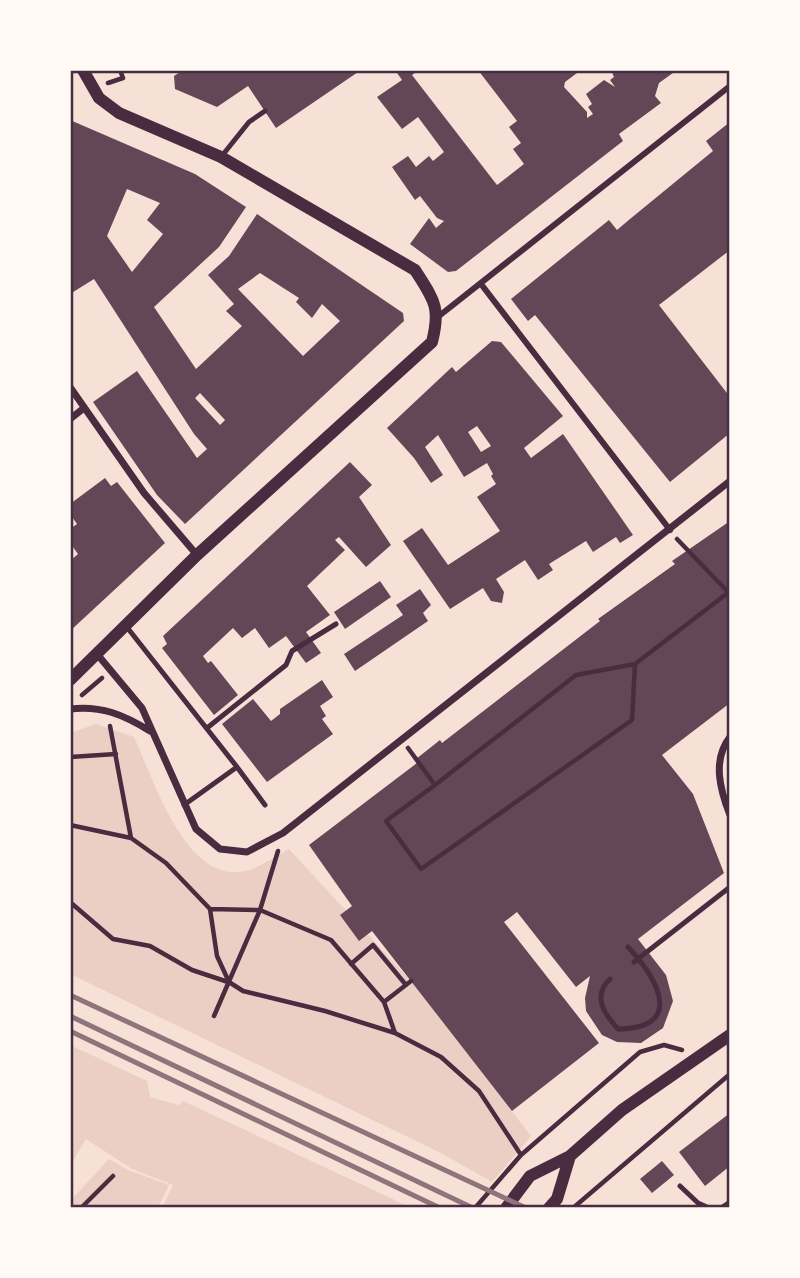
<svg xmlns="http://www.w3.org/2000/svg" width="800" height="1278" viewBox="0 0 800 1278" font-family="Arial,sans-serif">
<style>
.green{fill:#ebcfc5}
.building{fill:#644757;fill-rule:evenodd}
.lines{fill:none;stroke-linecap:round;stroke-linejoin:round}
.path{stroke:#4a2c40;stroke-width:4.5}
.service{stroke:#4a2c40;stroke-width:5}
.pedestrian{stroke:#4a2c40;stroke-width:6}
.minor{stroke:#4a2c40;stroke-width:7}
.tertiary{stroke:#4a2c40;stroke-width:12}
.rail{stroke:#8f747c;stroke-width:5}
.neatline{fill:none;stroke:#4a2c40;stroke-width:2.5}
</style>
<rect width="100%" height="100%" fill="#f7e1d7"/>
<path class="green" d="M96,724l38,13c19,41 52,148 111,134 15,-3 30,-15 44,-22l122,132 120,155 -39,46 -49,-28 -373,-180v-241z
M70,1045l77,36 3,16 29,8 4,-4 229,107h-250l11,-23 -41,-16 -46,-30 -16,27z
M109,1159l19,11 41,15 -11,23h-88v-7z"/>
<path class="building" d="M183,70h178l-85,58 -28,-42 -31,21 -42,-18 -1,-13z
M395,70h24l-7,5 85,110 27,-21 -11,-15 8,-6 -12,-16 8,-6 -39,-51h103l-16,12 -1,5 23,25v6l6,-4 -5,-7 4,-3 -6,-10 18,-14 11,7 -5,-7 4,-3 -3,-7h66l-18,13 -4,13 6,7 -42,31 4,7 -167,130 -8,1 -38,-28 19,-26 7,10 8,-7 -7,-3 -17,-22 -5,4 -23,-33 16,-11 8,11 13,-11 4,5 11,-9 -26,-35 -16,12 -25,-32 25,-17z
M70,120l125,54 51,33 -27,40 -65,60 42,62 46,-43 -16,-15 8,-7 -26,-29 21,-19 28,-42 146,99 1,8 -219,203 -28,-29 -64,-93 44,-31 60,87 10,-9 -13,-15 -100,-155 -24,15zM127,189l33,14 -13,17 16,14 -31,38 -25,-36zM260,273l39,25 -3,4 16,16 10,-14 18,17 -37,35 -65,-67zM200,393l25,27 -5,5 -25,-27z
M730,122v128l-71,55 71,92v36l-60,49 -135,-167 -7,6 -17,-22 98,-79 8,10 13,-11 83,-68 -7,-10z
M492,341l9,1 62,74 -39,32 7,10 32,-24 70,101 -13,8 -4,-6 -23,15 -7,-11 -37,23 4,6 -15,10 -13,-20 -29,19 8,13 -2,11 -11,-2 -8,-13 -33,21 -47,-68 19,-13 26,37 52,-34 -23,-34 19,-13 -5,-8 2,-2 -6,-11 -23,14 -26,-42 -13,12 18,28 -12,8 -17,-25 -27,-30 65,-61 4,5zM477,426l14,20 -10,6 -13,-20z
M350,462l22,23 -13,12 32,48 -25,22 -27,-30 -4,3 10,10 -38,36 23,29 -24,17 15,21 -15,10 -20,-27 -17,12 -14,-20 -13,10 -9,-10 -30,28 5,7 3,-2 27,34 -24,20 -52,-67 5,-4 -4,-8z
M105,478l6,8 6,-4 48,61 -95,88v-70l8,-7 -8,-11v-14l7,-5 -7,-10v-10z
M730,521v182l-68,52 31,39 31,79 -86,66 28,36 7,26 -10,27 -22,15 -24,-1 -15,-7 -16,-24 -1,-13 5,-22 -14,11 -59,-75 -13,10 95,121 -87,68 -140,-180 -13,10 -19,-26 12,-9 -43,-61 108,-82 -1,-4 24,-19 2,3 158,-122 -2,-2 77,-55 -3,-3z
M380,581l11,16 -46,32 -11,-17z
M420,589l11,16 -8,8 5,8 -73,50 -11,-17 59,-39 -7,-10z
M322,680l11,17 -13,9 6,10 -4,3 11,15 -66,48 -45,-58 31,-25 18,22 9,-7v-5z
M730,1113v53l-25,20 -26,-34z
M662,1161l12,14 -22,18 -12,-14z"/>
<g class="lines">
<path class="path" d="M108,83l15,-5 -3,-8
M677,539l52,54
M82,695l20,-17
M110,726l21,112
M408,748l27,37 141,-110 59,-11 94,-72
M70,757l46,-3
M435,785l-49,36 35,48 211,-149 3,-56
M70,825l61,13 35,25 44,46 7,47 12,26 14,9 82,20 70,22 46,24 38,34 42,64
M70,902l43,37 37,7 42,24 36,12
M210,909l50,1 71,30 53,62 11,31
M351,964l22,-19 33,40
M384,1002l27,-21
M214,1016l46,-106 18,-59
M81,1208l32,-32
M475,1208l46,-53 119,-103 24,-7 18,5
M573,1208l157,-134"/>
<path class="service" d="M221,157l28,-35 16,-11
M126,626l111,141 -53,38
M207,728l79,-63 6,-14 44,-27
M237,767l28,38
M634,962l96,-75
M610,979c-18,17 -6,35 8,50 69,-1 38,-52 10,-82
M680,1186l18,17 11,5
M721,1208l9,-6"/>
<path class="pedestrian" d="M481,284l189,246
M439,316l291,-230"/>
<path class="minor" d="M70,387l74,106 53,62
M70,419l14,-11
M97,654l45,54 54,121 24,20 27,3 36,-19 447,-352
M70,709c31,-4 54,6 80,22
M730,737c-18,23 -10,53 0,78"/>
<path class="tertiary" d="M70,680l127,-125 235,-213c9,-35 2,-42 -17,-72l-194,-113 -102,-44 -20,-15 -16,-28
M506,1208l24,-32 40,-20 52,-46 108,-75
M549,1208l8,-9 13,-43"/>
<path class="rail" d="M70,995l456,213
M70,1016l403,192
M70,1031l370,177"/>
</g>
<rect width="800" height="1278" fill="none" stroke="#fffaf5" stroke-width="144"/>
<rect x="72" y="72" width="656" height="1134" class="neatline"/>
</svg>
